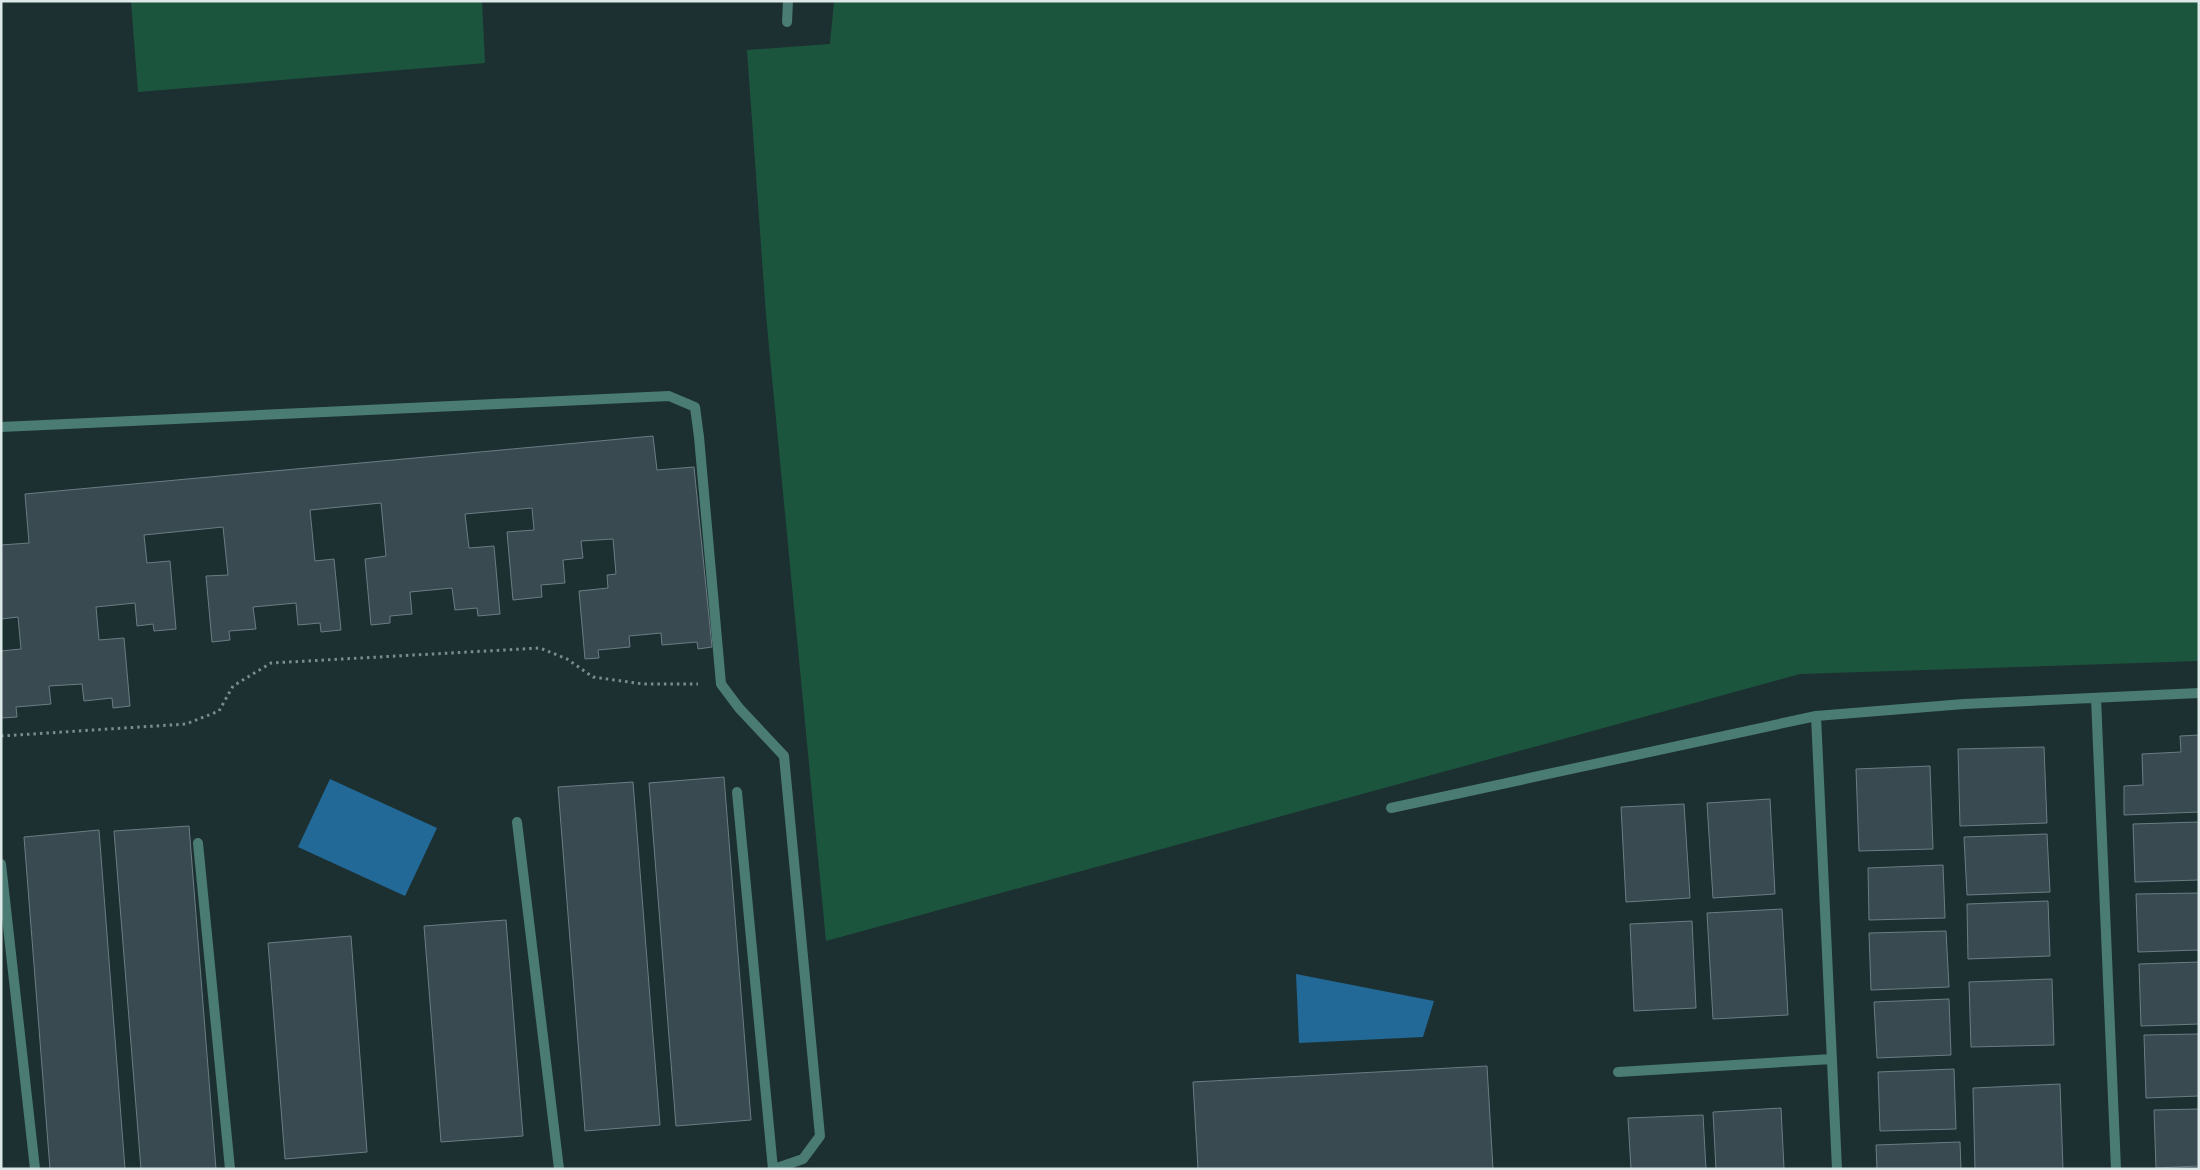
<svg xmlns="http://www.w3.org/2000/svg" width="2200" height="1170" viewBox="0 0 2200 1170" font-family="Bitter,serif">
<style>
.green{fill:#1c553d}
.water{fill:#226997}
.building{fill:#394b51;stroke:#6a7d84}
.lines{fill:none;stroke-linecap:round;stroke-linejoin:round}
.path{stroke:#7c8b8c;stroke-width:3;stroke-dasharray:2.5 4;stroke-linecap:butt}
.lane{stroke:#4a7c74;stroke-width:10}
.street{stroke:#4a7c74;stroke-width:10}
</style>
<rect width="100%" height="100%" fill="#1d3031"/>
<path class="green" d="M131,1h351l3,62 -347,29z
M834,1h1365v660l-399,13 -974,267 -60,-626 -19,-265 83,-6z"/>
<path class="water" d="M330,779l107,49 -32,68 -107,-49z
M1296,974l138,27 -11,36 -124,6z"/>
<path class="building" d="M653,436l4,34 37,-3 18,180 -14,2 -1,-7 -35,3 -1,-12 -32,3 1,11 -32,3 1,8 -14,1 -6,-68 29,-3 -1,-13 9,-1 -3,-35 -32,2 2,17 -20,2 2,23 -24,2 1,12 -29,3 -6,-68 27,-2 -2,-22 -67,6 4,34 25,-2 6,68 -22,2 -1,-8 -22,2 -3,-22 -42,4 2,22 -22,2v7l-19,2 -6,-66 21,-3 -5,-53 -71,7 5,51 19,-2 7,71 -20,2 -1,-9 -22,2 -2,-22 -43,4 3,22 -27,2 1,9 -18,2 -6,-66 22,-1 -5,-48 -79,8 3,28 23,-2 6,68 -22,2 -1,-7 -16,2 -2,-23 -39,4 3,33 25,-2 6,68 -17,2 -1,-10 -28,3 -2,-17 -33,2 2,18 -35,3 1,10 -16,1v-67l20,-2 -3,-32 -17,2v-74l28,-2 -4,-49z
M2199,735v77l-75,3v-29l19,-1 -1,-31 39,-2 -1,-16z
M2044,747l3,76 -87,3 -2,-77z
M1930,766l3,83 -74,2 -3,-82z
M724,777l27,343 -75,6 -27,-343z
M633,782l27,343 -75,6 -27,-344z
M1770,799l5,95 -62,4 -6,-95z
M1684,804l6,94 -64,4 -5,-95z
M2199,822v58l-64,2 -2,-58z
M189,826l27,343h-75l-27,-338z
M99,830l26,339h-75l-26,-332z
M2047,834l3,58 -83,3 -3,-58z
M1943,865l2,53 -76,2 -1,-52z
M2199,893v57l-61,2 -2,-58z
M2048,901l2,55 -82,3 -1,-55z
M1782,909l6,106 -75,4 -6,-106z
M506,920l17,216 -82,6 -17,-216z
M1692,921l4,87 -62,3 -4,-87z
M1946,931l3,56 -78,3 -2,-57z
M351,936l16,216 -82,7 -17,-216z
M2199,962v62l-58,2 -2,-62z
M2052,979l2,66 -83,2 -2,-65z
M1949,999l2,56 -74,3 -3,-56z
M2199,1034v62l-53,2 -2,-63z
M1487,1066l6,103h-295l-5,-87z
M1954,1069l2,60 -76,2 -2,-59z
M2060,1084l3,85h-88l-2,-81z
M1781,1108l3,61h-68l-3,-57z
M2199,1109v57l-43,2 -2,-58z
M1703,1115l3,54h-75l-3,-51z
M1960,1142l1,27h-84l-1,-24z"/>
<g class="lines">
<path class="path" d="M1,736l185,-12 33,-13 14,-25 38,-23 269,-15 27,11 26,18 50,7h55"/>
<path class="lane" d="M787,22l1,-21
M2096,698l20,471
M1391,808l425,-92
M1618,1072l214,-13
M1837,1169l-21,-453 148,-12 235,-11"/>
<path class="street" d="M1,427l668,-31 26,11 4,30 22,247 18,24 45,48 36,380 -17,23 -29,10
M737,792l36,377
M517,822l42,347
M198,843l32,326
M1,864l34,305"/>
</g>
<rect width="2200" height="1170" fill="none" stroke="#dde8e9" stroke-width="5"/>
</svg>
